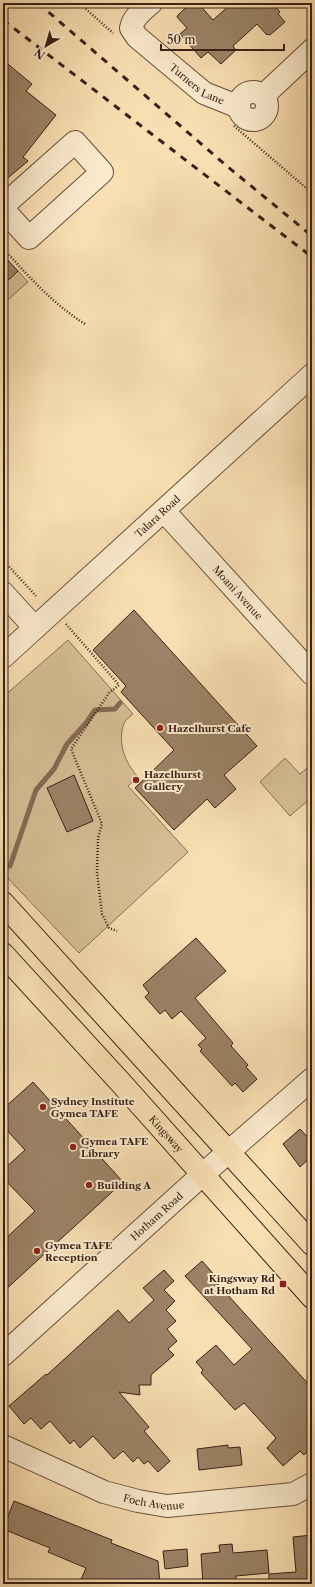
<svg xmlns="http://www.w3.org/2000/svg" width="315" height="1587" viewBox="0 0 315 1587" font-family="'Libre Caslon Text',serif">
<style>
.green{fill:#d8be97;stroke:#886f56}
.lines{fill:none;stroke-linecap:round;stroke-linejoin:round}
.stream{stroke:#856b53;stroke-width:5}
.building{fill:#9c8367;stroke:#392016}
.minor-casing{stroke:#69503d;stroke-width:24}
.major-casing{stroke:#392016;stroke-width:24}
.path{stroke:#392016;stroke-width:2.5;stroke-dasharray:1 2;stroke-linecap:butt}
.minor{stroke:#faeacc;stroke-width:22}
.major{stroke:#f8deb1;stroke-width:22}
.rail{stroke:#392016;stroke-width:3;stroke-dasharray:7 7;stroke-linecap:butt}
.poi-dot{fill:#8f2418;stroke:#faeacc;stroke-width:1.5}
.labels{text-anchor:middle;stroke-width:4;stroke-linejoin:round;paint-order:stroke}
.street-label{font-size:10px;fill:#392016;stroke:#faeacc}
.poi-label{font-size:10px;font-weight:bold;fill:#392016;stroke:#faeacc;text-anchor:start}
</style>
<rect width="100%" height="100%" fill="#f8deb1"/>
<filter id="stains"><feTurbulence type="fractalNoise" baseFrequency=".005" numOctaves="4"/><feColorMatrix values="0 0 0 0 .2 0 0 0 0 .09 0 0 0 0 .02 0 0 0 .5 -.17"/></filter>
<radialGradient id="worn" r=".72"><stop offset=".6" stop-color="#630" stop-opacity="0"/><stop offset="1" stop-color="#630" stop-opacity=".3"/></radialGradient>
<path class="green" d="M18,271l10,11 -25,22v-20z
M68,640l65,74c-2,2 -7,5 -9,9 -7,19 1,40 14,54l-10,9 60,66 -109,101 -76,-80v-176z
M285,758l15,16 12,-10v33l-22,19 -30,-34z"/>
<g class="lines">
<path class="stream" d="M10,866l26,-76 18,-21 13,-25 19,-21 9,-13 20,-1 5,-6"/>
</g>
<path class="building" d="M191,3h7l15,17 19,-17h40l8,9 -2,2 7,8 -15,13 -2,-1 -1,1 -10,-11 -24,22 3,4 -15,14 -13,-12 -7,6 -21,-24 7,-6 -10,-11 1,-2z
M3,60l29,24 -6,7 30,24 -33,42 5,4 -25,21z
M3,255l15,16 -15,14z
M134,610l123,136 -33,29 12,14 -21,19 -8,-9 -33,31 -39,-42 39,-38 -53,-58 5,-6 -33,-36z
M74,775l19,46 -26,11 -20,-44z
M196,938l30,33 -31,27 38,45 -2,3 17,19 -2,2 11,12 -14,13 -8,-9 -3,3 -32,-35 2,-2 -4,-4 8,-7 -25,-27 -9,8 -7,-9 -5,4 -15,-17 4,-4 -6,-8z
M33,1082l90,100 -120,110v-51l32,-30 -32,-33v-8l22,-20 -22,-24v-17z
M300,1129l12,13v14l-12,11 -17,-23z
M202,1261l16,18 -2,3 96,106v59l-8,8 -4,-4 -17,15 -16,-18 9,-10 -32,-35 -9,7 -34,-37 2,-3 -7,-8 20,-17 18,20 18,-16 -67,-73z
M164,1270l10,11 -10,9 11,11 -9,9 10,11 -9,8 10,12 -9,8 6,6 -23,20v10h-12l1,10 -21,-3 30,35 -5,4 26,30 -12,11 -10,-11 -4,3 -6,-7 -5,5 -10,-11 -9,8 -21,-23 -13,12 -6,-8 -4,4 -20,-23 -9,8 -10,-11 -7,6 -15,-18 37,-32 1,1 71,-65 11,13 25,-23 -11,-12z
M228,1445v3l12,-1 2,18 -43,5 -2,-21z
M14,1501l98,39 -1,3 47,18 2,23h-19l-13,-5 -2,5h-47l7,-16 -38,-16 2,-4 -47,-19z
M312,1535v49h-43v-10l27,-2 -3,-35z
M232,1544l1,9 34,-3 2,23 -33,3v8h-33l-2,-30 19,-2 -1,-7z
M187,1549l1,17 -23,3 -2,-18z"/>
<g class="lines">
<defs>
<g id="minor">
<path id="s1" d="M151,3c-8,7 -18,14 -20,25l6,9 67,56 35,14"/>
<circle cx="253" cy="106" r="14"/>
<path d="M263,96l49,-46"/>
<path d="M3,206l72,-64 27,30 -73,66 -26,-29"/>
<path id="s2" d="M164,511l148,163"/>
<path d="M3,593l32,35"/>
<path id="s3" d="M3,657l309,-282"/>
<path id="s4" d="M3,1355l199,-180 110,-96"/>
<path id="s5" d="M3,1446l101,46 34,9 29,5 126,-12 19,-10"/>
</g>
<g id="major">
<path d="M3,903l309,341"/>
<path id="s6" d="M3,954l119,130 190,213"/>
</g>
</defs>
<use href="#minor" class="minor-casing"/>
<use href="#major" class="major-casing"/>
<path class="path" d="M79,3l34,30
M234,126l78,67
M3,248c25,28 50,56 82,76
M3,560l33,36
M66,624l53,61 -10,8 -38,56 31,75 -4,14 -1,34 5,42 7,14 8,3"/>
<use href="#minor" class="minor"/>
<use href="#major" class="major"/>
<path class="rail" d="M38,3l190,164 84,69
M3,20l309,237"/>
</g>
<g class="poi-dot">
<circle cx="160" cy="728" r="4"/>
<circle cx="136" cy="780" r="4"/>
<circle cx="43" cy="1107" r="4"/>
<circle cx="73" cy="1147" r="4"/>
<circle cx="89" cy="1185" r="4"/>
<circle cx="37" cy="1251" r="4"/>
<rect x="279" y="1280" width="8" height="8" rx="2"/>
</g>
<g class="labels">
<g class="street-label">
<text dy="4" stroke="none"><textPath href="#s1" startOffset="120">Turners Lane</textPath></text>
<text dy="4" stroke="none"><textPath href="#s3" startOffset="209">Talara Road</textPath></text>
<text dy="4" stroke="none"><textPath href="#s2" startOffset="110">Moani Avenue</textPath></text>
<text dy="4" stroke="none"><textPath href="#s6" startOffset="243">Kingsway</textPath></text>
<text dy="4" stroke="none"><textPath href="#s4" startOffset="207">Hotham Road</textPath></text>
<text dy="4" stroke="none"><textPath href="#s5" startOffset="162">Foch Avenue</textPath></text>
</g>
<g class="poi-label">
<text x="168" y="732">Hazelhurst Cafe</text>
<text x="144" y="778">Hazelhurst<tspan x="144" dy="12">Gallery</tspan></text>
<text x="51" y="1105">Sydney Institute<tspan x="51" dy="12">Gymea TAFE</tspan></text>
<text x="81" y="1145">Gymea TAFE<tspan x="81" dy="12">Library</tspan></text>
<text x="97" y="1189">Building A</text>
<text x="45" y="1249">Gymea TAFE<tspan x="45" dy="12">Reception</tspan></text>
<text x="275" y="1282" text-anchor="end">Kingsway Rd<tspan x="275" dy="12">at Hotham Rd</tspan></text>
</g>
</g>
<rect width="315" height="1587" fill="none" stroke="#f8deb1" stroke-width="16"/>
<rect x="4" y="4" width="307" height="1579" fill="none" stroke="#392016" stroke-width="2"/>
<rect x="8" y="8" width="299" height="1571" fill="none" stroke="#392016"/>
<g transform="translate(46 46) rotate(218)" stroke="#faeacc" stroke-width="3" paint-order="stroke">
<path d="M0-3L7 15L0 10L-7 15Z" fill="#392016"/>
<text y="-6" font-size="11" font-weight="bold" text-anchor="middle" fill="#392016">N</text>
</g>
<path d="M161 44v6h123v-6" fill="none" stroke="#392016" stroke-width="2"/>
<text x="167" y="44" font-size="12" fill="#392016" stroke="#faeacc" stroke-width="3" paint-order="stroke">50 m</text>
<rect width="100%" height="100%" filter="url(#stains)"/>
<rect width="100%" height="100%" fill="url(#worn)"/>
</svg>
